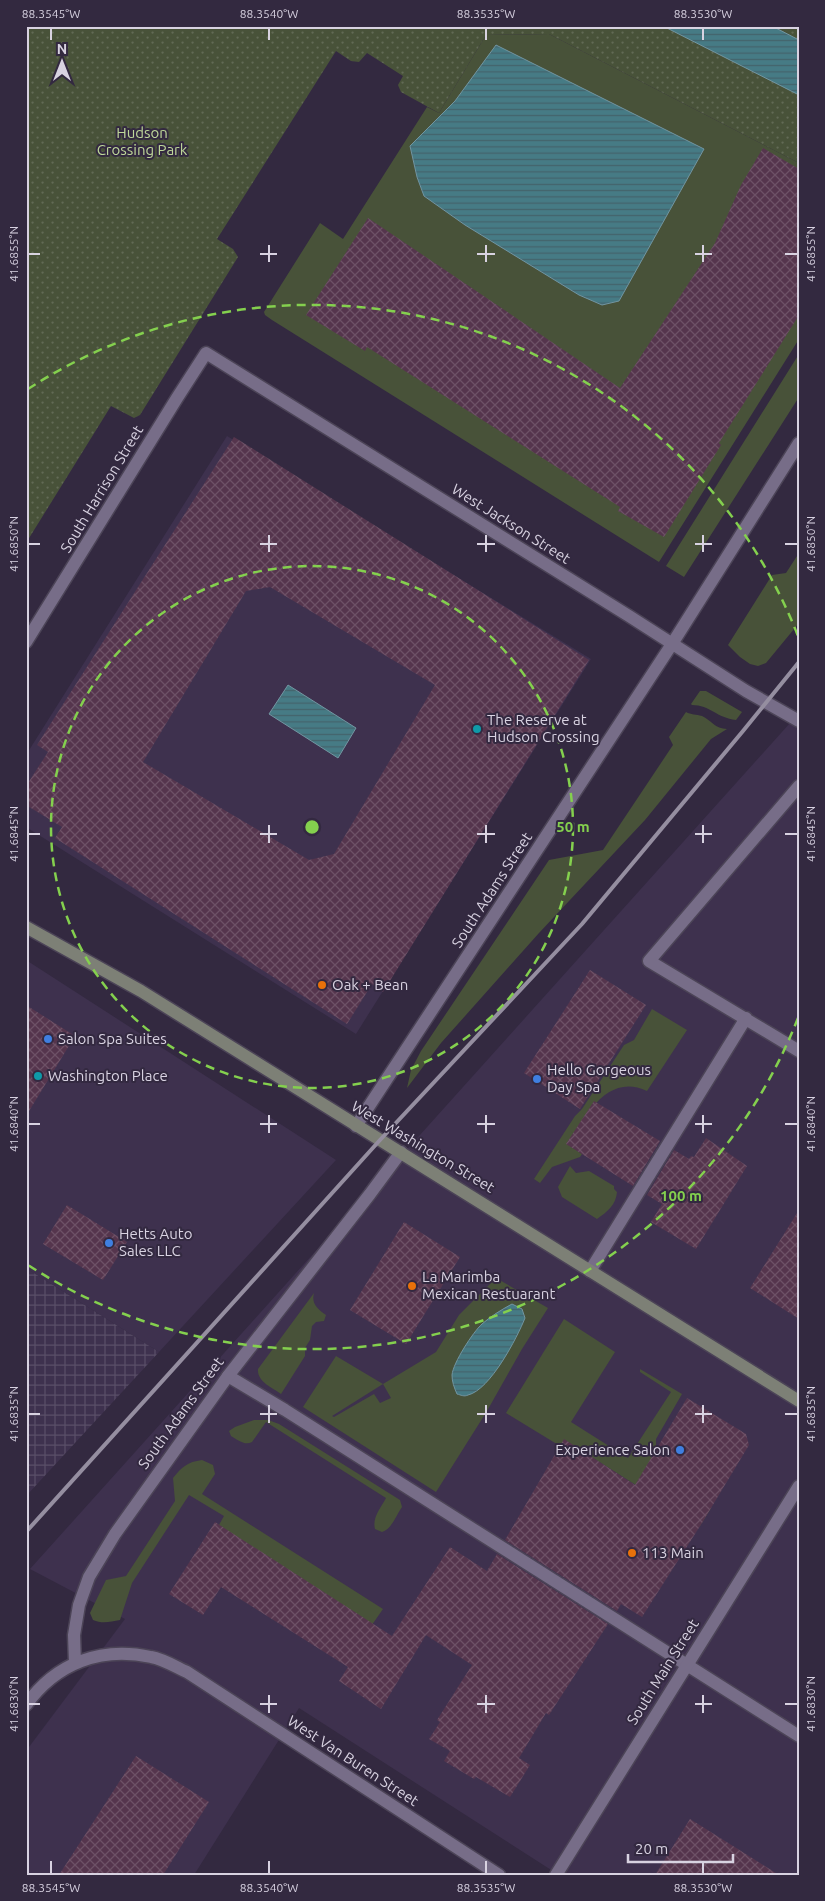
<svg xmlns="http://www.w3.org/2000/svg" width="825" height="1901" viewBox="0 0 825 1901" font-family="Ubuntu,sans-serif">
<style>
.built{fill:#3e314e}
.industrial{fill:url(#industrial-grid)}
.grass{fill:#485239;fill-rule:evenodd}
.park{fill:url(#park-dots)}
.water{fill:url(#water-rules);stroke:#7295a1}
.building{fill:url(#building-cross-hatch);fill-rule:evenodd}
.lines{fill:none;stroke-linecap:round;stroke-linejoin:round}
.lane-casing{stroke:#4c4457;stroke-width:15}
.street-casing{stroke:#4c4457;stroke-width:15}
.secondary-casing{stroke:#4c4457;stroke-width:15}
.lane{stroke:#776d88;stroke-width:12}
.street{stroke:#776d88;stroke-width:12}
.secondary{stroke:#7d8076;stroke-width:12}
.rail{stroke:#958ea0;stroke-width:4}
.ticks{fill:none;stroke:#d8d2e1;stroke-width:2}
.ring{fill:none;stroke:#84d04e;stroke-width:2.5;stroke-dasharray:9 6}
.culture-dot{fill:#0f9aa8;stroke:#332940;stroke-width:2}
.food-dot{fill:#e8710a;stroke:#332940;stroke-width:2}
.shop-dot{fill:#3f7fe0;stroke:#332940;stroke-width:2}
.labels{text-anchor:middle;stroke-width:4;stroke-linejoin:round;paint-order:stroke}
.park-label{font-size:15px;fill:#bed799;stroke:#332940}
.street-label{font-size:15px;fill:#d8d2e1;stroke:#332940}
.poi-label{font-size:15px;fill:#d8d2e1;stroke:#332940;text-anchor:start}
.centre{fill:#84d04e;stroke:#332940;stroke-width:2.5}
.ring-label{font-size:15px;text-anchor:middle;font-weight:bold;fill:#84d04e;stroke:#332940;stroke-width:4;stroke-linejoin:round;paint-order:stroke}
.neatline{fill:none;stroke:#d8d2e1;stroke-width:2}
.ticks-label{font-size:12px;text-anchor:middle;fill:#d8d2e1}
</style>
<defs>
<pattern id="industrial-grid" width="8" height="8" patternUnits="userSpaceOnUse" patternTransform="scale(1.25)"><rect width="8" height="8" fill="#3e314e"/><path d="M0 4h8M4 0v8" fill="none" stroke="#594e67"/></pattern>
<pattern id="park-dots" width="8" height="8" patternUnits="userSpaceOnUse" patternTransform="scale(1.25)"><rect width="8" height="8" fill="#485239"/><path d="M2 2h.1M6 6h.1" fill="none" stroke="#626a55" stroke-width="1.8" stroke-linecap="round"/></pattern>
<pattern id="water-rules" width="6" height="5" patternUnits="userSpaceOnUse" patternTransform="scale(1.25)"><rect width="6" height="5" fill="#467b85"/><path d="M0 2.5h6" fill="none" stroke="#44636b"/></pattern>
<pattern id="building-cross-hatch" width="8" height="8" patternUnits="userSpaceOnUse" patternTransform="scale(1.25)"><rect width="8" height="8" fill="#55354d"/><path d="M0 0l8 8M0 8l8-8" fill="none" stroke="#6d5166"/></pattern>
</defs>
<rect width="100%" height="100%" fill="#332940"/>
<path class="built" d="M227,436l364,223 -235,375 -330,-207v-72z
M799,713v1162h-240l-260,-167 -105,167h-168v-124l99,-132 -95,-50z
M26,960l310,200 -177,192 -133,-84z"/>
<path class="industrial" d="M26,1268l133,84 -133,144z"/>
<path class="grass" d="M549,34l250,129v176l-140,223 -387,-242 -7,-5 -1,-3 56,-89 23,16 84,-132 12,6 47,-78zM455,101l147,204 -23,-10 -114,-70 -41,-29 -7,-19 -7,-31z
M799,354v43l-115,180 -18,-11z
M799,553v70l-33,40 -8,3 -8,-2 -10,-7 -12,-12 44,-70 14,-2z
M700,691h6l36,21 -6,8c-19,-2 -26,-15 -44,-15l-1,-1z
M686,712c5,3 10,2 16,4 9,4 13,13 25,13l-16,10 -66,81 -106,113 -98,110 -34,45 4,-18 10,-19 128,-191 54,-10 70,-105 -4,-8z
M652,1009l35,21 -40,61c-40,-19 -62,26 -80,53l15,10 -2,3 -28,10 -12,16 -6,-4 41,-63 7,-7 42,-64 10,-5z
M570,1166l6,7 13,-2 25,15v3l3,3c-1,13 -10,20 -20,27l-35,-22 -4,-10z
M496,1278l52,30 -26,41 -35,62 -51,81 -133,-85 33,-51 47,28 53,-32 23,-37zM383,1384l8,14 -11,5 -6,-9 -40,23 -2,-1z
M314,1293c-3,11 4,16 12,22l-2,6 -8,1 -4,4 -2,14 -5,8v8l-24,38c-9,-7 -24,-12 -23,-25z
M564,1319l51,33 -44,70 57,36 43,-66 -31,-20v-3l42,25 -26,45v8l19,12 3,29 33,20 -11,18 -135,-86 -5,6 -54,-33z
M254,1420h14l11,4 121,76 2,7c-6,8 -10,22 -20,25l-7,-3c-3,-12 6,-21 11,-31l-120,-76 -14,20c-7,4 -14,-2 -21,-6l-2,-5 6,-4z
M202,1460l11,5 2,9 -13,20 181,115 -32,46 -132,-130 5,-9 -35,-21 -57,88 -12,37c-10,2 -18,4 -27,0l-3,-7 16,-33 20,-4 49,-75 -2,-23c9,-11 14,-16 29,-18z"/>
<path class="park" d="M26,26h773v137l-250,-129 -63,1 -47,78 -38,-21 -3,-7 5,-9 -36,-23 -8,9 -8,-1 -15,-10 -119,188 16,10 5,8 -98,158 -6,3 -23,-12 -85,137z"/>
<path class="water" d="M663,26h109l27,14v55z
M496,45l208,104 -85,152 -17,4 -23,-10 -114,-70 -41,-29 -7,-19 -7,-31 45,-45z
M288,685l68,43 -18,30 -69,-44z
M512,1304l10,5 3,9c-8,20 -35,72 -57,77 -4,2 -7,0 -11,-1 -3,-7 -5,-12 -5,-19 1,-12 21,-43 30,-51 9,-8 19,-14 30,-20z"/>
<path class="building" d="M763,148l36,21v146l-80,128 2,2 -57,92 -46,-26 2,-4 -253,-160 -2,4 -59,-36 62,-97 252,170 95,-145 26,-58z
M234,437l355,223 -206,332 -11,-8 -25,40 -292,-186 7,-11 -36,-22v-19l22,-34 -11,-7zM270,587l165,98 -101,169 -25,6 -166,-98 103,-171z
M590,970l56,35 -66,104 -56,-36z
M26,1005l49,31 -49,80z
M594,1101l66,40 -27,45 -67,-42z
M706,1138l41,28 -51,83 -45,-27 11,-18 -15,-9 27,-45 15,9 2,-3 3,1z
M67,1205l60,37 -24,38 -60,-36z
M799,1210v109l-49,-31z
M404,1222l56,35 -54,87 -56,-34z
M687,1398l59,36 3,11 -47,78 -60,94 -21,-13 -4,7 -112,-71 59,-101 71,46z
M215,1522l177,114 58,-89 37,24 10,-17 111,70 -59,91 -3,-2 -27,45 11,7 -20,32 -34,-20 -2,2 -30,-18 6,-10 -21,-12 11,-17 -3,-2 35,-55 -46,-30 -45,74 -42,-28 9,-14 -127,-80 -18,28 -34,-21z
M136,1756l73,46 -46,73h-104z
M690,1819l16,10 73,46h-124z"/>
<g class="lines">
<defs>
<path id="lane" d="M799,786l-150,175 150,90
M590,1271l156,-253
M228,1376l57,34 514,326"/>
<path id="street" d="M26,642l151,-244 29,-45 423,263 117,75 53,30
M356,1126l316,-482 127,-201
M75,1663l-1,-28 5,-30 10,-28 26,-43 113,-158 142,-182 31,-42
M26,1705c30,-42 75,-59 125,-48 12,2 25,10 36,15l312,203
M556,1875l243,-389"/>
<path id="secondary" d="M26,927l115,64 658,410"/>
</defs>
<use href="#lane" class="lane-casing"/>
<use href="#street" class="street-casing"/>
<use href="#secondary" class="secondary-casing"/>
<use href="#lane" class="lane"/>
<use href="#street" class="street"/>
<use href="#secondary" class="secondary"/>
<path class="rail" d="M26,1532l354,-392 202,-216 161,-193 56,-69"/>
</g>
<path class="ticks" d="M51,28v12M269,28v12M486,28v12M703,28v12M269,245v17M486,245v17M703,245v17M28,254h12M260,254h17M477,254h18M695,254h17M785,254h13M269,535v17M486,535v17M703,535v17M28,544h12M260,544h17M477,544h18M695,544h17M785,544h13M269,825v18M486,825v18M703,825v18M28,834h12M260,834h17M477,834h18M695,834h17M785,834h13M269,1115v18M486,1115v18M703,1115v18M28,1124h12M260,1124h17M477,1124h18M695,1124h17M785,1124h13M269,1405v18M486,1405v18M703,1405v18M28,1414h12M260,1414h17M477,1414h18M695,1414h17M785,1414h13M269,1695v18M486,1695v18M703,1695v18M28,1704h12M260,1704h17M477,1704h18M695,1704h17M785,1704h13M51,1861v13M269,1861v13M486,1861v13M703,1861v13"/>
<g class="ring">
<circle cx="312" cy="827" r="261"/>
<path d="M798 1018A522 522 0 0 1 28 1265M28 389A522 522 0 0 1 798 636"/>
</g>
<g class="culture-dot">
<circle cx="477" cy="729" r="5"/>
<circle cx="38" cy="1076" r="5"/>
</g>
<g class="food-dot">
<circle cx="322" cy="985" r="5"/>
<circle cx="412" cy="1286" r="5"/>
<circle cx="632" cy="1553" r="5"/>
</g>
<g class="shop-dot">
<circle cx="48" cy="1039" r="5"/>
<circle cx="537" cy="1079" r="5"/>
<circle cx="109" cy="1243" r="5"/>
<circle cx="680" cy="1450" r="5"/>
</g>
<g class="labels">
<g class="park-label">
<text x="142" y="138">Hudson<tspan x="142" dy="17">Crossing Park</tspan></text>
</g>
<g class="street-label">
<text transform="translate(102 489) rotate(-59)" y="5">South Harrison Street</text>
<text transform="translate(511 524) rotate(32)" y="5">West Jackson Street</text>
<text transform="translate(492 890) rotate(-57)" y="5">South Adams Street</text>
<text transform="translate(423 1147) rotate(31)" y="5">West Washington Street</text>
<text transform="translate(181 1413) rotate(-54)" y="5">South Adams Street</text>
<text transform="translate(663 1672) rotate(-58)" y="5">South Main Street</text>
<text transform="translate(353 1761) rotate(33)" y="5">West Van Buren Street</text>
</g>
<g class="poi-label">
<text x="487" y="725">The Reserve at<tspan x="487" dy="17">Hudson Crossing</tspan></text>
<text x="332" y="990">Oak + Bean</text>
<text x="58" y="1044">Salon Spa Suites</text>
<text x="547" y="1075">Hello Gorgeous<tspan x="547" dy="17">Day Spa</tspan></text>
<text x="48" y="1081">Washington Place</text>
<text x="119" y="1239">Hetts Auto<tspan x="119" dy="17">Sales LLC</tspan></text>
<text x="422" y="1282">La Marimba<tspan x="422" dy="17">Mexican Restuarant</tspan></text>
<text x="670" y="1455" text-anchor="end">Experience Salon</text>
<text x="642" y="1558">113 Main</text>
</g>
</g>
<circle cx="312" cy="827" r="8" class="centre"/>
<g class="ring-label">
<text x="573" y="832">50 m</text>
<text x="681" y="1201">100 m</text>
</g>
<rect width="825" height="1901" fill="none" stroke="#332940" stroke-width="55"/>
<g transform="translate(62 62)" stroke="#332940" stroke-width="4" paint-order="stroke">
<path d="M0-4L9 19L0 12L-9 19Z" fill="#d8d2e1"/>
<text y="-8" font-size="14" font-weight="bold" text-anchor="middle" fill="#d8d2e1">N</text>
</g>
<path d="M628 1854v8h105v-8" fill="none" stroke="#d8d2e1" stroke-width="2.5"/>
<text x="635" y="1854" font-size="15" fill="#d8d2e1" stroke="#332940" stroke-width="4" paint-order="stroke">20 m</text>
<rect x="28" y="28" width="770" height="1846" class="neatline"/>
<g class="ticks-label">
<text x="51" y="18">88.3545°W</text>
<text x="269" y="18">88.3540°W</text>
<text x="486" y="18">88.3535°W</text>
<text x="703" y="18">88.3530°W</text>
<text transform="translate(14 254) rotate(-90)" y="4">41.6855°N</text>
<text transform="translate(811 254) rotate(-90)" y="4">41.6855°N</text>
<text transform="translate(14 544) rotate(-90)" y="4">41.6850°N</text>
<text transform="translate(811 544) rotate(-90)" y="4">41.6850°N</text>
<text transform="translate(14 834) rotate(-90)" y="4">41.6845°N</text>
<text transform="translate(811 834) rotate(-90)" y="4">41.6845°N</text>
<text transform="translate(14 1124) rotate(-90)" y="4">41.6840°N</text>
<text transform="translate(811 1124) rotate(-90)" y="4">41.6840°N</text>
<text transform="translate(14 1414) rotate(-90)" y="4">41.6835°N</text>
<text transform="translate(811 1414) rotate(-90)" y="4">41.6835°N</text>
<text transform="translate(14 1704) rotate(-90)" y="4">41.6830°N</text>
<text transform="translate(811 1704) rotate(-90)" y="4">41.6830°N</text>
<text x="51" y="1892">88.3545°W</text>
<text x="269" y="1892">88.3540°W</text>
<text x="486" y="1892">88.3535°W</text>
<text x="703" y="1892">88.3530°W</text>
</g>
</svg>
